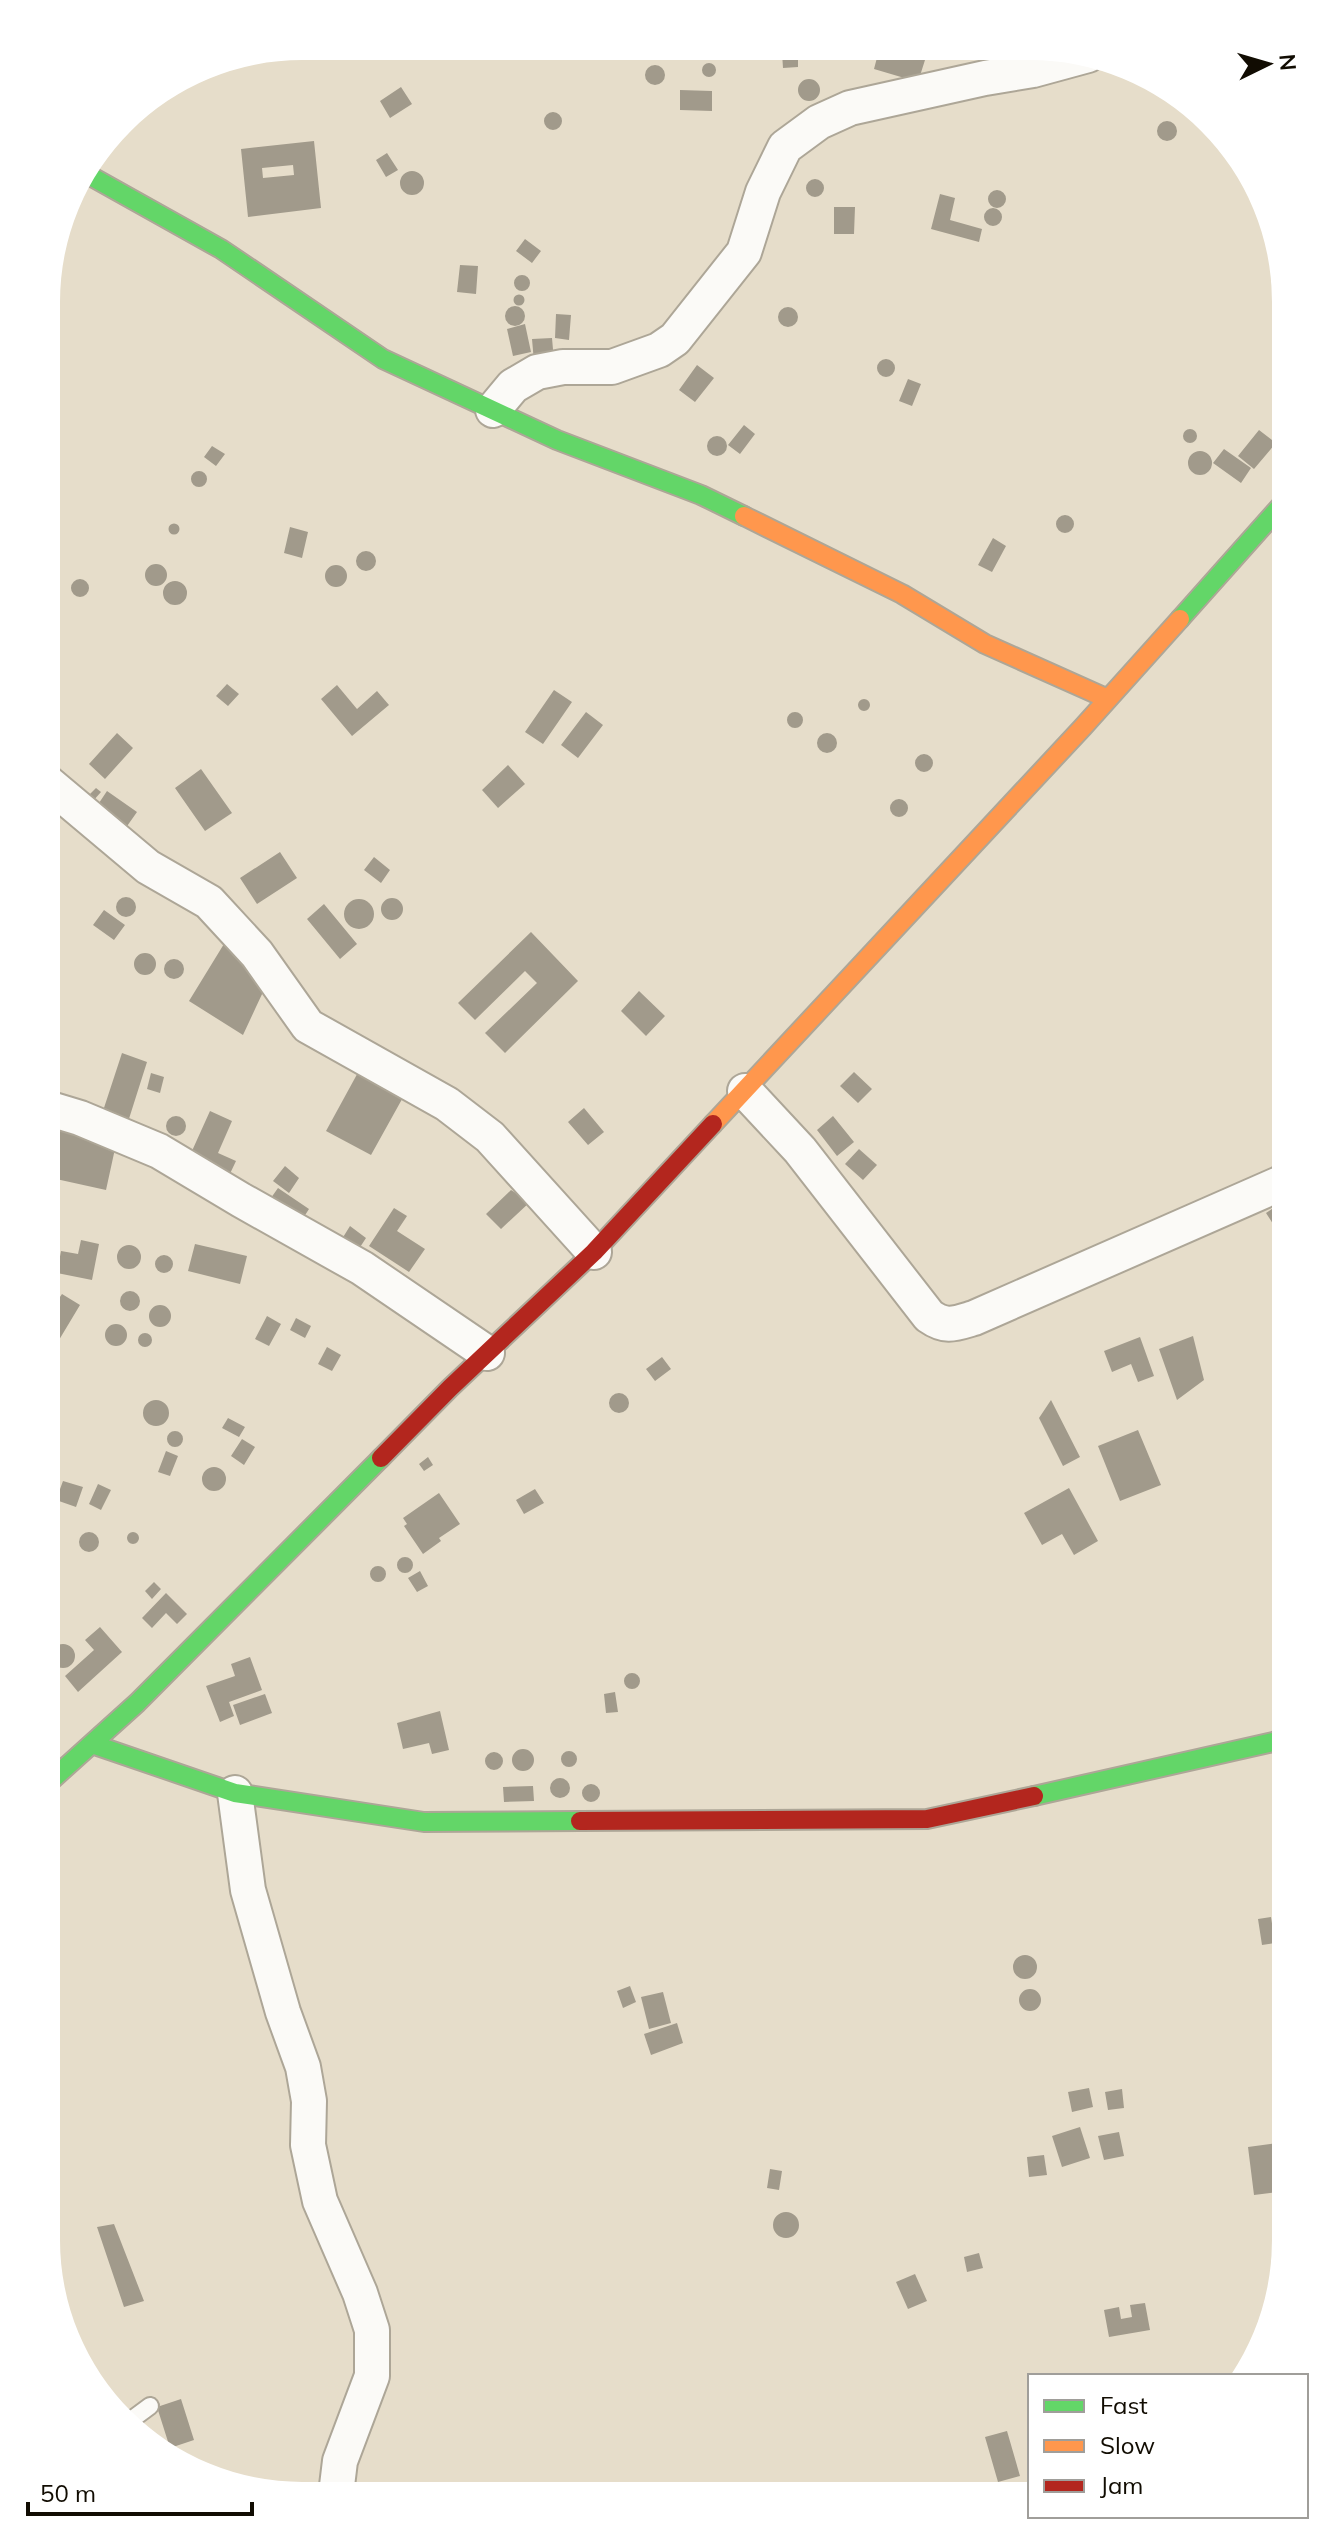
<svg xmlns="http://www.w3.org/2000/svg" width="1332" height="2542" viewBox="0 0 1332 2542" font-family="Mulish,sans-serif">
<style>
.building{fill:#a19a8b;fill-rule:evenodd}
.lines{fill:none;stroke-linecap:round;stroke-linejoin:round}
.lane-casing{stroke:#ada697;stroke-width:20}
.street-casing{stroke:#ada697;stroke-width:38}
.fast-casing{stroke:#ada697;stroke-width:22}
.slow-casing{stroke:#ada697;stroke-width:22}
.jam-casing{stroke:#ada697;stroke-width:22}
.lane{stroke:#fbfaf7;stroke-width:16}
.street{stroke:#fbfaf7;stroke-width:34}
.fast{stroke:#63d668;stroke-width:18}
.slow{stroke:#ff974d;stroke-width:18}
.jam{stroke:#b3261e;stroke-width:18}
</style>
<rect width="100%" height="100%" fill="#e6ddca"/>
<path class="building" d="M879,50h11l35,10 -7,22 -44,-13z
M798,52v15l-15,1 -1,-15z
M702 70a7 7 0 1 1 14 0a7 7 0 1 1-14 0Z
M645 75a10 10 0 1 1 20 0a10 10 0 1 1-20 0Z
M798 90a11 11 0 1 1 22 0a11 11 0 1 1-22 0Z
M401,87l11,17 -22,14 -10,-17z
M680,90l32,1v20l-32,-1z
M544 121a9 9 0 1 1 18 0a9 9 0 1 1-18 0Z
M1157 131a10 10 0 1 1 20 0a10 10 0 1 1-20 0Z
M314,141l7,67 -73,9 -7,-68zM293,165l1,10 -31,3 -1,-10z
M387,153l11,17 -12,7 -10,-17z
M400 183a12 12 0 1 1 24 0a12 12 0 1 1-24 0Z
M806 188a9 9 0 1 1 18 0a9 9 0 1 1-18 0Z
M988 199a9 9 0 1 1 18 0a9 9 0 1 1-18 0Z
M940,194l15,4 -5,22 32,9 -3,13 -48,-13z
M834,207h21l-1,27h-20z
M984 217a9 9 0 1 1 18 0a9 9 0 1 1-18 0Z
M525,239l16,12 -9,12 -16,-12z
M460,265l18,1 -2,28 -19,-2z
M514 283a8 8 0 1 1 16 0a8 8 0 1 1-16 0Z
M513.5 300a5.5 5.5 0 1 1 11 0a5.5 5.5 0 1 1-11 0Z
M505 316a10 10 0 1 1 20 0a10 10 0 1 1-20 0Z
M778 317a10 10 0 1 1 20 0a10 10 0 1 1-20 0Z
M556,314l15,1 -2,25 -14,-2z
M525,324l6,28 -18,4 -6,-27z
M552,338l2,23 -20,1 -2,-23z
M877 368a9 9 0 1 1 18 0a9 9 0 1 1-18 0Z
M697,365l17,13 -19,24 -16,-12z
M908,379l13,5 -9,22 -13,-5z
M744,425l11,9 -15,20 -12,-9z
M1183 436a7 7 0 1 1 14 0a7 7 0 1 1-14 0Z
M1259,430l17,13 -22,26 -16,-13z
M707 446a10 10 0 1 1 20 0a10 10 0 1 1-20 0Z
M212,446l13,8 -9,12 -12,-9z
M1224,449l27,19 -10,15 -28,-20z
M1188 463a12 12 0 1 1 24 0a12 12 0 1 1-24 0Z
M191 479a8 8 0 1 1 16 0a8 8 0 1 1-16 0Z
M1056 524a9 9 0 1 1 18 0a9 9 0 1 1-18 0Z
M168.5 529a5.5 5.5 0 1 1 11 0a5.5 5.5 0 1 1-11 0Z
M290,527l18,5 -6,26 -18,-5z
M993,538l13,8 -14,26 -14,-7z
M356 561a10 10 0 1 1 20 0a10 10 0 1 1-20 0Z
M145 575a11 11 0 1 1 22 0a11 11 0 1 1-22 0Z
M325 576a11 11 0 1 1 22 0a11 11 0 1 1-22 0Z
M71 588a9 9 0 1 1 18 0a9 9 0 1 1-18 0Z
M163 593a12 12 0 1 1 24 0a12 12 0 1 1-24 0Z
M48,604l8,5 3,7 -2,9 -9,4z
M227,684l12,10 -11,12 -12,-10z
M337,685l20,24 20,-18 12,14 -37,31 -31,-37z
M554,690l18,12 -29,42 -18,-12z
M858 705a6 6 0 1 1 12 0a6 6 0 1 1-12 0Z
M787 720a8 8 0 1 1 16 0a8 8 0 1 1-16 0Z
M586,712l17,13 -25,33 -17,-13z
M817 743a10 10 0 1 1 20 0a10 10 0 1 1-20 0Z
M117,733l16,15 -28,31 -16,-15z
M915 763a9 9 0 1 1 18 0a9 9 0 1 1-18 0Z
M508,765l17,19 -27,24 -16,-18z
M201,769l31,44 -27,18 -30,-43z
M96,788l5,4 -8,9 -5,-5z
M107,791l30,21 -12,17 -30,-20z
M890 808a9 9 0 1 1 18 0a9 9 0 1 1-18 0Z
M280,852l17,26 -40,26 -17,-26z
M374,857l16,13 -9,13 -17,-13z
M116 907a10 10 0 1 1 20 0a10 10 0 1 1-20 0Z
M381 909a11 11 0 1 1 22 0a11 11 0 1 1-22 0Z
M344 914a15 15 0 1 1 30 0a15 15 0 1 1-30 0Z
M324,904l33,40 -17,15 -33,-40z
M104,910l21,15 -11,15 -21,-15z
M531,932l47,49 -73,72 -20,-20 52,-50 -12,-12 -50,49 -17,-17z
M227,939l36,53 -20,43 -54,-34z
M134 964a11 11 0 1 1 22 0a11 11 0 1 1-22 0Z
M164 969a10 10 0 1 1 20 0a10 10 0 1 1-20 0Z
M639,991l26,25 -19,20 -25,-25z
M122,1053l25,9 -20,63 -26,-8z
M361,1067l45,25 -35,63 -45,-24z
M854,1072l18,17 -14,14 -18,-17z
M151,1073l13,4 -4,16 -13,-4z
M584,1108l20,24 -16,13 -20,-23z
M210,1111l22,10 -14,32 18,8 -9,19 -40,-18z
M166 1126a10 10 0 1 1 20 0a10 10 0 1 1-20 0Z
M833,1116l21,26 -17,14 -20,-26z
M47,1120l71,15 -12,55 -59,-13z
M859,1149l18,16 -14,15 -18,-16z
M285,1166l14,12 -10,15 -16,-12z
M278,1188l31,21 -11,17 -32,-21z
M511,1190l19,12 -29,27 -15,-15z
M1282,1202l4,5v37l-20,-31z
M394,1208l13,8 -10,15 28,18 -16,23 -40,-26z
M350,1226l16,12 -13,20 -16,-11z
M81,1240l18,4 -7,36 -35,-7 4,-22 17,3z
M195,1244l52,12 -7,28 -52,-13z
M117 1257a12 12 0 1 1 24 0a12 12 0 1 1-24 0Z
M155 1264a9 9 0 1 1 18 0a9 9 0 1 1-18 0Z
M120 1301a10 10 0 1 1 20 0a10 10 0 1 1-20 0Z
M62,1294l18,11 -21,35 -12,-3v-24h2z
M149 1316a11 11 0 1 1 22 0a11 11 0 1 1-22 0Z
M267,1316l14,8 -12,22 -14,-7z
M296,1318l15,8 -6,12 -15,-8z
M105 1335a11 11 0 1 1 22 0a11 11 0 1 1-22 0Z
M138 1340a7 7 0 1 1 14 0a7 7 0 1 1-14 0Z
M1193,1336l11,44 -27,20 -18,-51z
M1140,1337l14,39 -16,6 -7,-18 -19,8 -8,-21z
M327,1347l14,8 -9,16 -14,-7z
M662,1357l9,12 -16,12 -9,-12z
M609 1403a10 10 0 1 1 20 0a10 10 0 1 1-20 0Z
M1051,1400l29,57 -17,9 -24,-48z
M143 1413a13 13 0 1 1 26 0a13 13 0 1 1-26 0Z
M228,1418l17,9 -6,10 -17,-9z
M1138,1430l23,55 -41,16 -22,-55z
M167 1439a8 8 0 1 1 16 0a8 8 0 1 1-16 0Z
M242,1439l13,8 -11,18 -13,-9z
M166,1451l12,5 -8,20 -12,-4z
M428,1457l5,8 -9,6 -5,-7z
M202 1479a12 12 0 1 1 24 0a12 12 0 1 1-24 0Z
M63,1481l20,6 -7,20 -20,-7z
M98,1484l13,6 -10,20 -12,-6z
M1069,1488l29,53 -24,14 -12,-21 -20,11 -18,-32z
M535,1489l9,14 -20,11 -8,-14z
M439,1493l21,31 -21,14 2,3 -18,13 -19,-28 3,-2 -4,-6z
M79 1542a10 10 0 1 1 20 0a10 10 0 1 1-20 0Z
M127 1538a6 6 0 1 1 12 0a6 6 0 1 1-12 0Z
M397 1565a8 8 0 1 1 16 0a8 8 0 1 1-16 0Z
M370 1574a8 8 0 1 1 16 0a8 8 0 1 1-16 0Z
M420,1571l8,15 -11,6 -9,-14z
M154,1582l7,7 -9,10 -7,-8z
M166,1593l21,21 -10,10 -11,-11 -14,15 -10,-10z
M100,1627l22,25 -44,40 -13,-16 29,-26 -9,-10z
M51 1656a12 12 0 1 1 24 0a12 12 0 1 1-24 0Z
M250,1657l12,33 -33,12 5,14 -14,6 -14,-36 29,-10 -4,-12z
M624 1681a8 8 0 1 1 16 0a8 8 0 1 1-16 0Z
M615,1692l3,20 -12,1 -2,-19z
M265,1694l7,19 -32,12 -7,-20z
M440,1711l9,39 -17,4 -3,-11 -26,6 -6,-26z
M512 1760a11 11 0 1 1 22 0a11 11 0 1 1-22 0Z
M561 1759a8 8 0 1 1 16 0a8 8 0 1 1-16 0Z
M485 1761a9 9 0 1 1 18 0a9 9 0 1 1-18 0Z
M550 1788a10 10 0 1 1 20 0a10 10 0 1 1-20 0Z
M582 1793a9 9 0 1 1 18 0a9 9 0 1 1-18 0Z
M533,1786l1,15 -30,1 -1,-15z
M1277 1915a5 5 0 1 1 10 0a5 5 0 1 1-10 0Z
M1271,1917l4,26 -13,2 -4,-26z
M1013 1967a12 12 0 1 1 24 0a12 12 0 1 1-24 0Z
M630,1986l6,16 -13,6 -6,-17z
M1019 2000a11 11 0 1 1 22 0a11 11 0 1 1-22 0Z
M663,1992l8,31 -22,6 -8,-32z
M1285,2008v63h-1l-12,-60z
M677,2023l6,20 -32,12 -7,-21z
M1089,2088l4,19 -21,5 -4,-20z
M1122,2089l2,19 -16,2 -3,-18z
M1080,2127l10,31 -28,9 -10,-31z
M1119,2132l5,24 -20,4 -6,-24z
M1285,2142v49l-31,4 -6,-48z
M1044,2155l3,20 -18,2 -2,-20z
M770,2169l12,2 -3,19 -12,-2z
M773 2225a13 13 0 1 1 26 0a13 13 0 1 1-26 0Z
M114,2224l30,77 -20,6 -27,-80z
M979,2253l4,15 -16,4 -3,-15z
M915,2274l12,27 -19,8 -12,-27z
M1145,2303l5,27 -41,7 -5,-27 15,-3 2,12 11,-2 -2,-12z
M181,2399l13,41 -24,8 -13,-41z
M1007,2431l13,45 -22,6 -13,-45z"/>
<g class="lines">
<defs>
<path id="lane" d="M127,2423l23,-17"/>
<path id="street" d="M493,410l20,-24 24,-14 26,-5h49l47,-17 16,-11 69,-87 19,-60 22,-45 34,-25 31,-14 135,-30 48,-8 55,-15
M48,783l100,84 61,35 48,52 51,72 139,78 43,33 104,115
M745,1091l55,59 129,166c17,12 25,8 45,2l312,-137
M47,1108l33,10 79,33 82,49 121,68 125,85
M235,1793l13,97 35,122 20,55 6,34 -1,44 12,56 40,92 12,37v46l-32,85 -4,33"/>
<path id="fast" d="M85,173l136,76 162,110 174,81 144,55 43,21
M1180,619l106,-119
M92,1744l143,49 189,29 156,-1
M46,1785l91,-82 244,-245
M1034,1796l252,-57"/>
<path id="slow" d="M744,516l158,78 83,50 123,55
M713,1124l370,-397 97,-108"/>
<path id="jam" d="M381,1458l69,-70 144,-136 119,-128
M580,1821l347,-2 107,-23"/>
</defs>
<use href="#lane" class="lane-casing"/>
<use href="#street" class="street-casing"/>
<use href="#fast" class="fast-casing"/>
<use href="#slow" class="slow-casing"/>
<use href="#jam" class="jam-casing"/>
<use href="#lane" class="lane"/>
<use href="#street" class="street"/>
<use href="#fast" class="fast"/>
<use href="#slow" class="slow"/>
<use href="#jam" class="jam"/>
</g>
<path d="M0 0H1332V2542H0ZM302 60H1030A242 242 0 0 1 1272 302V2240A242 242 0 0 1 1030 2482H302A242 242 0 0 1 60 2240V302A242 242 0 0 1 302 60Z" fill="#fff" fill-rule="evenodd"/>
<rect x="1028" y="2374" width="280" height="144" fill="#ffffff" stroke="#a09e9a" stroke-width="2"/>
<rect x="1044" y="2400" width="40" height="12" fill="#63d668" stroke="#a09e9a" stroke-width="2"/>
<text x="1100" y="2414" font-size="24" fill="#110c02">Fast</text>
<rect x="1044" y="2440" width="40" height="12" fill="#ff974d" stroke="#a09e9a" stroke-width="2"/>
<text x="1100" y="2454" font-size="24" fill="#110c02">Slow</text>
<rect x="1044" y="2480" width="40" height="12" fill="#b3261e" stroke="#a09e9a" stroke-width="2"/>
<text x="1100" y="2494" font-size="24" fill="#110c02">Jam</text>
<g transform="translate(1268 64) rotate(85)" stroke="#ffffff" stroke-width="6" paint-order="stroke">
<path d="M0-6L14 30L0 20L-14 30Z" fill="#110c02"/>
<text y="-12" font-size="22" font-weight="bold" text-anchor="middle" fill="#110c02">N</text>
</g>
<path d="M28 2502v12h224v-12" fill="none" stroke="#110c02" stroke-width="4"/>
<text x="40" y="2502" font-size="24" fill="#110c02" stroke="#ffffff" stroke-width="6" paint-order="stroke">50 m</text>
</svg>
